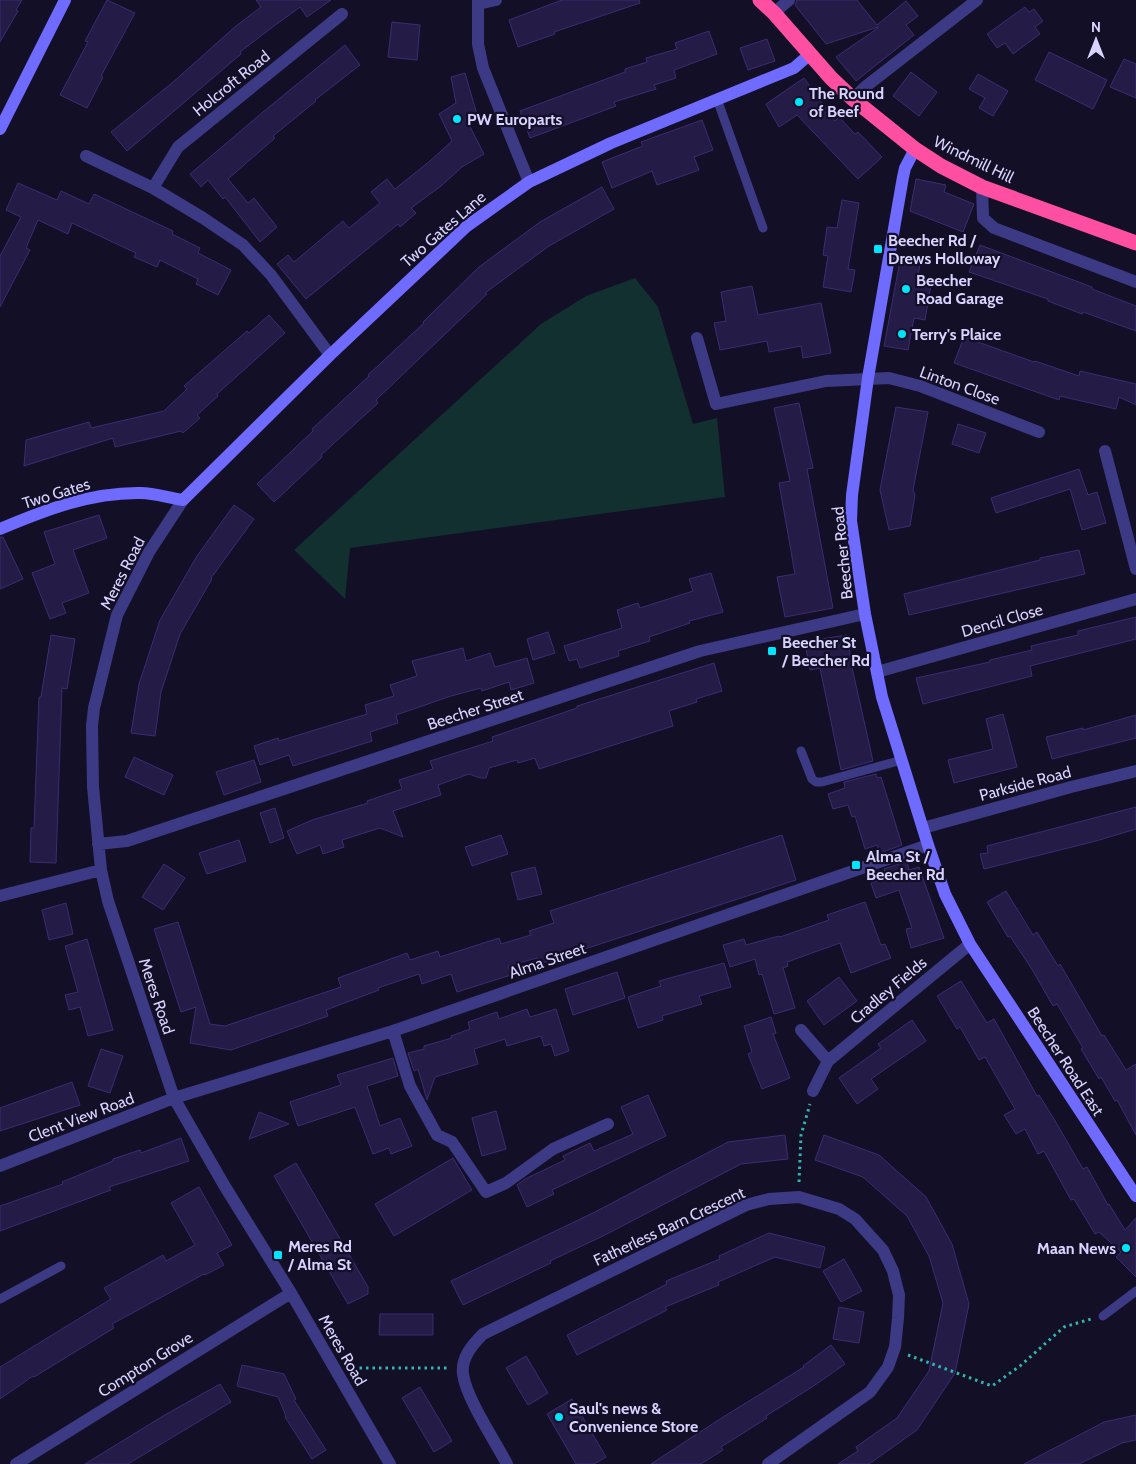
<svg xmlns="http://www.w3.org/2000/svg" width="1136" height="1464" viewBox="0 0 1136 1464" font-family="Cabin,sans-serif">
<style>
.green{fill:#12302f}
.building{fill:#241b47;stroke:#3b2d73}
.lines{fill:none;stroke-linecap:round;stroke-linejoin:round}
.path{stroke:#2fb8b0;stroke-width:3;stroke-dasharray:2.5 4;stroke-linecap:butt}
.lane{stroke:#3d3a85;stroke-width:9}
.street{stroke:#3d3a85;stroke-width:12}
.secondary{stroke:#6f6bff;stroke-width:12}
.highway{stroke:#ff4fa3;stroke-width:15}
.poi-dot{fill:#00e5ff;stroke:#130f26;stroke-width:2}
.labels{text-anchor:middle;stroke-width:4.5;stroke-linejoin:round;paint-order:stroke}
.street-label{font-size:16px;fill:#d9d4ff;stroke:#130f26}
.poi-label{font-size:16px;font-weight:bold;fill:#d9d4ff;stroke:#130f26;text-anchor:start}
</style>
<rect width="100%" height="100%" fill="#130f26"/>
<path class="green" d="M635,278l23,29 35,117 24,-6 8,79 -375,51 -5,51 -51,-49 247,-226 45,-28z"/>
<path class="building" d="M0,0h22l-6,10 2,1 -18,31z
M107,0l28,13 -34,63 2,1 -16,31 -27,-13 28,-53 -3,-1z
M256,0h75l-24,17 -7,-10 -30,22 -30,23 1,2 -114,97 -16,-19 61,-49 64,-57 25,-19z
M562,0h77l1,3 -86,29 1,2 -37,13 -9,-27z
M797,0h60l20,25 29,-24 12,15 -12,9 8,10 -58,46 -20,-24 42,-29v-1l-52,17 -31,-39z
M1025,7l4,5 5,-3 9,12 -8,6 5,7 -27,20 -8,-11 -8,5 -10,-14z
M392,22l28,3 -3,35 -29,-3z
M709,31l8,23 -43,16 2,8 -22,7 2,4 -42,13 2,4 -86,32 -10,-27 105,-39v-3l22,-7 -1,-4 31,-9 -2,-6z
M767,39l8,22 -27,9 -8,-22z
M345,45l15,20 -45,35 1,1 -43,35 2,2 -47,41 20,24 6,-5 23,29 -17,15 -35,-45 -2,2 -15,-19 -7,7 -11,-13 73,-62z
M1049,52l58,28 -14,29 -58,-29z
M1124,59l12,5v34l-26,-11z
M911,72l26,20 -18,24 -26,-20z
M465,73l13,45 -12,1 18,35 -22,13 -21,19 -30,22 5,5 -16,14 -2,-3 -92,75 -29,-35 11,-9 6,7 49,-41 6,7 31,-25 -9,-11 16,-13 8,10 35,-28 22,-20 -13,-27 17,-11 -5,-26z
M978,74l30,17 -15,25 -14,-8 6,-10 -16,-9z
M804,78l31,43 4,-4 16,17 3,-2 24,25 -24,22 -61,-64 -18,12 -13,-23z
M702,120l11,30 -19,7 5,13 -42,15 -5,-14 -40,17 -10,-26 41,-16 -2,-4z
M916,179l30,6 -2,7 30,12 -11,28 -53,-21z
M18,183l39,17 4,-9 28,13 5,-10 79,37 -1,3 28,14 -2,5 33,17 -13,25 -22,-11 2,-5 -38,-19 -3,7 -23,-10 2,-4 -64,-30 -4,11 -30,-14 -12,28 4,2 -30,57v-51l21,-39 -15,-7z
M602,187l12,22 -65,37 -64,47 2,1 -111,106 2,3 -57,52 1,2 -48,45 -17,-18 56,-53 -1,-2 57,-53 -1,-1 56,-52 -1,-1 56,-55 61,-45z
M842,200l17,3 -11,66 7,1 -4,22 -28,-5 5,-31 -5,-1 4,-28 10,1z
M980,245l112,42v2l44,17v25l-53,-19 -1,2 -34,-13v-2l-79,-27z
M900,261l20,3 -3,18 14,3 -6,35 -11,-2 -6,32 -24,-4z
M752,286l6,29 63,-12 10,50 -28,5 -2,-12 -32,6 -2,-11 -47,9 -6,-27 12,-2 -5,-29z
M269,315l16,18 -68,61 1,2 -21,19 3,3 -17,15 -2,-2 -66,16 -2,-9 -89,28 2,-26 63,-18 2,6 73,-17 23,-22 -3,-3 63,-55 2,2z
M964,337l70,25 1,-1 44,15 1,-5 56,13v21l-17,-8 -3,12 -56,-13 -1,4 -105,-37z
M799,403l14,65 -6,1 26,139 -48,9 -8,-40 18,-3 -16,-91 11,-2 -16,-73z
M896,407l32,5 -15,78 2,5 -5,31 -21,4 -9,-40z
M958,424l28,9 -7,20 -27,-9z
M1079,469l9,26 9,-3 9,31 -24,7 -12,-41 -74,24 -5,-15z
M234,505l20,14 -43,59 1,1 -32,55 -19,58 -6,44 -24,-3 8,-49 21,-64 37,-64z
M99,515l8,23 -34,12 16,43 -27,10 4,10 -16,6 -18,-46 23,-9 -11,-32z
M0,537h3l20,42 -23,10z
M1079,550l6,24 -176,41 -5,-21 136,-34v-2z
M711,573l12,39 -34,9 1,2 -41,14 1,4 -32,10 1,5 -39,12 -3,-9 -8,2 -5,-15 58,-18 -5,-18 21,-7 2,5 53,-17 -4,-12z
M1136,617v22l-106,27 2,10 -109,28 -7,-26 74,-16v-2l42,-10 -1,-4 47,-11v-4z
M548,632l7,21 -22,7 -6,-21z
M51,635l24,4 -8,50 -5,-1 -6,175 -26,-1 1,-34h3l5,-131h2z
M847,635l6,37 20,89 -32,9 -21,-102 -10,2 -4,-21 16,-2 -1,-8z
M463,648l3,13 24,-8 5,14 32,-9 7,25 -23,7 -2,-8 -27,9 -1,-3 -30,8 -55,19 2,8 -28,9 2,9 -79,25 -4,-11 -29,10 -6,-19 24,-8 1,3 88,-27 -2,-9 29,-9 -4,-11 27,-9 -5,-15z
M714,663l8,28 -26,8 1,3 -28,9 4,15 -134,43 -4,-11 -17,5 -1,-3 -28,8 -3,10h-6l-11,-4 -31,11 3,10 -48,16 10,26 -23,-9 -38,12 2,7 -21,7 -3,-9 -23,9 -10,-23 25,-11 56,-17 -1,-2 35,-12 -3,-9 34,-11 -3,-8 63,-20 -1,-4 85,-29v-2z
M1003,714l14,53 -63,16 -6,-23 45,-11 -7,-30z
M1136,715v23l-84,21 -6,-22 37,-9v2z
M134,757l39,18 -9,20 -39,-18z
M254,760l7,22 -37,13 -8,-23z
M876,774l1,4 4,-1 21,68 -22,8 -3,-8 -12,4 -10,-33 -3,1 -4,-12 -15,4 -5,-15 17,-6 -1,-6z
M1136,807v22l-40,12 -112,28 -4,-15 8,-1 -1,-7z
M275,808l9,30 -14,5 -10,-30z
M501,835l7,19 -36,12 -7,-19z
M782,835l14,45 -257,84 -2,-6 -29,8 3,9 -54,17 -6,-18 -29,10 -3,-10 -41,14 1,2 -53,20 2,6 -97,34 -41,-7 6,-36 -15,5 -27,-83 24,-7 32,102 15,2 116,-39 -3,-9 69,-25 3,7 28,-9 2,6 59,-19 2,6 30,-9 -2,-4 25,-8 -4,-12z
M239,840l7,21 -39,13 -8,-21z
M907,861l2,9 10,-3 25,71 -33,10 -5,-19 6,-1 -13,-38 -23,8 -5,-15 16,-5 -3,-9z
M164,864l21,14 -22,32 -21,-13z
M535,867l7,27 -24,6 -7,-27z
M1006,891l27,44 4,-3 21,34 2,-2 42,72 2,-1 22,35 10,-6v71l-19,-35 -2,1 -14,-24 -2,2 -18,-30 2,-1 -26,-44 -4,2 -20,-35 -23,-35 -2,1 -21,-35z
M865,902l16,43 4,-1 6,14 -40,15 -11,-30 -53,19 1,4 -5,2 12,40 -21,6 -12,-40 -3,1 -4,-16 -25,8 -7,-22 21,-6 2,6 33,-9 1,1 49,-17 -2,-5z
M66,903l7,31 -24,6 -7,-30z
M87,939l26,91 -25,6 -8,-29 -11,3 -4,-15 13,-3 -13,-46z
M724,963l7,24 -32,9 3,8 -40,12 1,4 -25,8 -10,-31 33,-11 -2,-5z
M617,972l8,26 -52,17 -8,-26z
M839,977l18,24 -33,24 -17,-24z
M961,981l26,42 7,-4 43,77 2,-1 15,24 29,50 4,-2 21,38 1,-1 16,26 11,-12v59l-20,-20 5,-5 -22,-20 -4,2 -21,-35 -3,1 -27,-49 -6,3 -13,-25 -9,5 -12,-19 11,-6 -30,-52 -6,3 -19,-33 -3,2 -20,-33z
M527,1009l3,8 26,-8 13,42 -14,5 -4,-12 -7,2 -3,-10 -34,10 -2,-7 -31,10 4,15 -43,13 -8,23 -9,-31 -4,2 -6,-18 16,-4v-3l28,-8 -1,-2 19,-7 -2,-7 29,-10 2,7z
M771,1017l5,16 -3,1 17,44 -28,11 -14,-35 4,-2 -8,-26z
M912,1020l14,21 -55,38 7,10 -21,15 -18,-26 42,-30 -3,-4z
M101,1049l22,7 -13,37 -22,-7z
M393,1058l5,18 -31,10 13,40 20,-8 12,28 -21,8 -2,-6 -16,6 -18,-47 -57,19 -8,-24 51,-17 -4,-10z
M72,1082l8,23 -80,26v-23z
M648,1095l18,41 -114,54 2,4 -27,13 -10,-22 8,-6 40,-19 -2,-4 27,-13 4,8 39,-17 -12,-27z
M496,1111l10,38 -24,7 -10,-38z
M259,1112l30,12 -40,15z
M785,1135l3,24 -47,5 -136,71 -55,26 1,2 -88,42 -12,-24 144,-69 133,-70z
M824,1135l55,20 47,42 26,47 17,60 -14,69 -38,57 -48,34h-31l20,-13 -2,-4 41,-29 32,-47 14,-68 -14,-47 -22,-40 -44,-39 -48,-17z
M181,1138l8,23 -80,26 2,3 -111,41v-25l63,-22 -1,-2 51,-21v-2l27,-9 1,3z
M453,1158l19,32 -78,46 -19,-32z
M296,1163l72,124v7l-20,10 -74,-128z
M199,1187l33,58 -15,8 7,12 -19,10 -1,-1 -92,50 2,4 -80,49 -1,-1 -33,23v-32l111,-68 -7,-11 59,-33 3,6 29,-16 -24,-42z
M769,1233l56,14 -5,21 -45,-11 -57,25 1,3 -54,22 2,3 -90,45 -10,-20 100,-51 -1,-3 54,-22 -1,-3z
M844,1259l18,32 -21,11 -18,-31z
M839,1307l25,5 -5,31 -26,-4z
M380,1314h53v21h-54z
M831,1345l14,19 -33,23 -46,29 1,2 -46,29 2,3 -22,14h-50l69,-45 84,-52 -1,-1z
M526,1356l22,37 -20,12 -22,-37z
M242,1365l42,9 12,25 -2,1 32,50 -14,9 -27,-42 1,-1 -8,-19 -41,-11z
M220,1384l11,18 -103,62h-43l78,-48z
M420,1387l32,54 -18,11 -32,-54z
M572,1399l34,58 -12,7h-18l-29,-50z
M1136,1415v25l-14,3 -43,21h-55l80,-42z"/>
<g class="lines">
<path class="path" d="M799,1182l2,-47 9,-31
M908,1355l84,31 28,-20 44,-39 27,-8
M353,1368h96"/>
<path class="lane" d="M717,99l46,129
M801,751l11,28 4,3h6l80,-22
M0,1299l61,-33
M1103,1316l33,-25"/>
<path class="street" d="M478,0v44l5,24 46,114
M478,4l18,-4
M774,13l15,-13
M853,99l12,-12 112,-87
M86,156l67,32 50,30 40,27 28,30 59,80
M982,187l1,31 11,10 142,54
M153,188l25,-41 164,-133
M697,338l19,66 110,-23 63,-3 31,8 119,46
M1105,451l31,118
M183,500l-34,52 -32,63 -23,93 -2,18 1,61 8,83 7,31 66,197 50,87 67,108 99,171
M877,672l259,-73
M923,828l148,-41 65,-16
M98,844l29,-3 573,-190 165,-37
M0,896l101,-26
M801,1030l27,31 -15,30
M393,1031l17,55 27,49 15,7 34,50 20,-9 47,-34 55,-25
M828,1061l142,-117
M0,1166l174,-68 219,-67 535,-186
M16,1464l275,-171
M507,1464c-12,-23 -41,-66 -44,-90 -2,-16 9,-29 20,-40l263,-129 23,-6 30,-2 40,12 16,10 28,31 10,21 6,24 -1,23 -3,29 -7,20 -18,25 -102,72"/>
<path class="secondary" d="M0,129l65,-129
M915,149l-10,19 -2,9 -35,201 -16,117 -1,26 14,93 17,83 46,148 17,49 25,50 166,252
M0,529c45,-19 91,-37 141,-36 13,0 28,5 42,7l147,-145 137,-129 62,-44 82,-39 183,-75 15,-13"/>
<path class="highway" d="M760,0l14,13 57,65 22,21 62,50 26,17 41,21 154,56"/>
</g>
<g class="poi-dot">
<circle cx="799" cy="102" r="5"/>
<circle cx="457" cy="119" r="5"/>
<rect x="873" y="244" width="10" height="10" rx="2.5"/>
<circle cx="906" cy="289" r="5"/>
<circle cx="902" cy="334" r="5"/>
<rect x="767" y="646" width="10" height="10" rx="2.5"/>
<rect x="851" y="860" width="10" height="10" rx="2.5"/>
<circle cx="1126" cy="1248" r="5"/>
<rect x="273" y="1250" width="10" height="10" rx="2.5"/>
<circle cx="559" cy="1417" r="5"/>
</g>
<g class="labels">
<g class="street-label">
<text transform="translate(231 83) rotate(-39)" y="6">Holcroft Road</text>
<text transform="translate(974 159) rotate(26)" y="6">Windmill Hill</text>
<text transform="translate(443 229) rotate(-41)" y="6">Two Gates Lane</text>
<text transform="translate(960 385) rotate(20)" y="6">Linton Close</text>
<text transform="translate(56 493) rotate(-17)" y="6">Two Gates</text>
<text transform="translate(842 553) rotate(-96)" y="6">Beecher Road</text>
<text transform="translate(122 573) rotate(-63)" y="6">Meres Road</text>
<text transform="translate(1002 620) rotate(-16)" y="6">Dencil Close</text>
<text transform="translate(475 709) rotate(-18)" y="6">Beecher Street</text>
<text transform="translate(1025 783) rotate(-15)" y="6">Parkside Road</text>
<text transform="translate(547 960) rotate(-19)" y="6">Alma Street</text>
<text transform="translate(888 990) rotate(-40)" y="6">Cradley Fields</text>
<text transform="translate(157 996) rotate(71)" y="6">Meres Road</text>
<text transform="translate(1066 1061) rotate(57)" y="6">Beecher Road East</text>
<text transform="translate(81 1117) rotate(-21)" y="6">Clent View Road</text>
<text transform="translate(669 1226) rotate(-25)" y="6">Fatherless Barn Crescent</text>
<text transform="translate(343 1350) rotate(60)" y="6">Meres Road</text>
<text transform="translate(145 1364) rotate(-32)" y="6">Compton Grove</text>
</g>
<g class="poi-label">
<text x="809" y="99">The Round<tspan x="809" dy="18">of Beef</tspan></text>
<text x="467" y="125">PW Europarts</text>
<text x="888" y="246">Beecher Rd /<tspan x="888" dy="18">Drews Holloway</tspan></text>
<text x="916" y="286">Beecher<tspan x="916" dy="18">Road Garage</tspan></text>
<text x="912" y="340">Terry's Plaice</text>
<text x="782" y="648">Beecher St<tspan x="782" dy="18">/ Beecher Rd</tspan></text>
<text x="866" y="862">Alma St /<tspan x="866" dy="18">Beecher Rd</tspan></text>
<text x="288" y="1252">Meres Rd<tspan x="288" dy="18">/ Alma St</tspan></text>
<text x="1116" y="1254" text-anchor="end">Maan News</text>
<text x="569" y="1414">Saul's news &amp;<tspan x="569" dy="18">Convenience Store</tspan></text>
</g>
</g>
<g transform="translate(1096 40)" stroke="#130f26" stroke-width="4" paint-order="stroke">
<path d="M0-4L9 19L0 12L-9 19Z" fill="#d9d4ff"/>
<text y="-8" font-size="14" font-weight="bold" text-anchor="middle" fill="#d9d4ff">N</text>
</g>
</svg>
